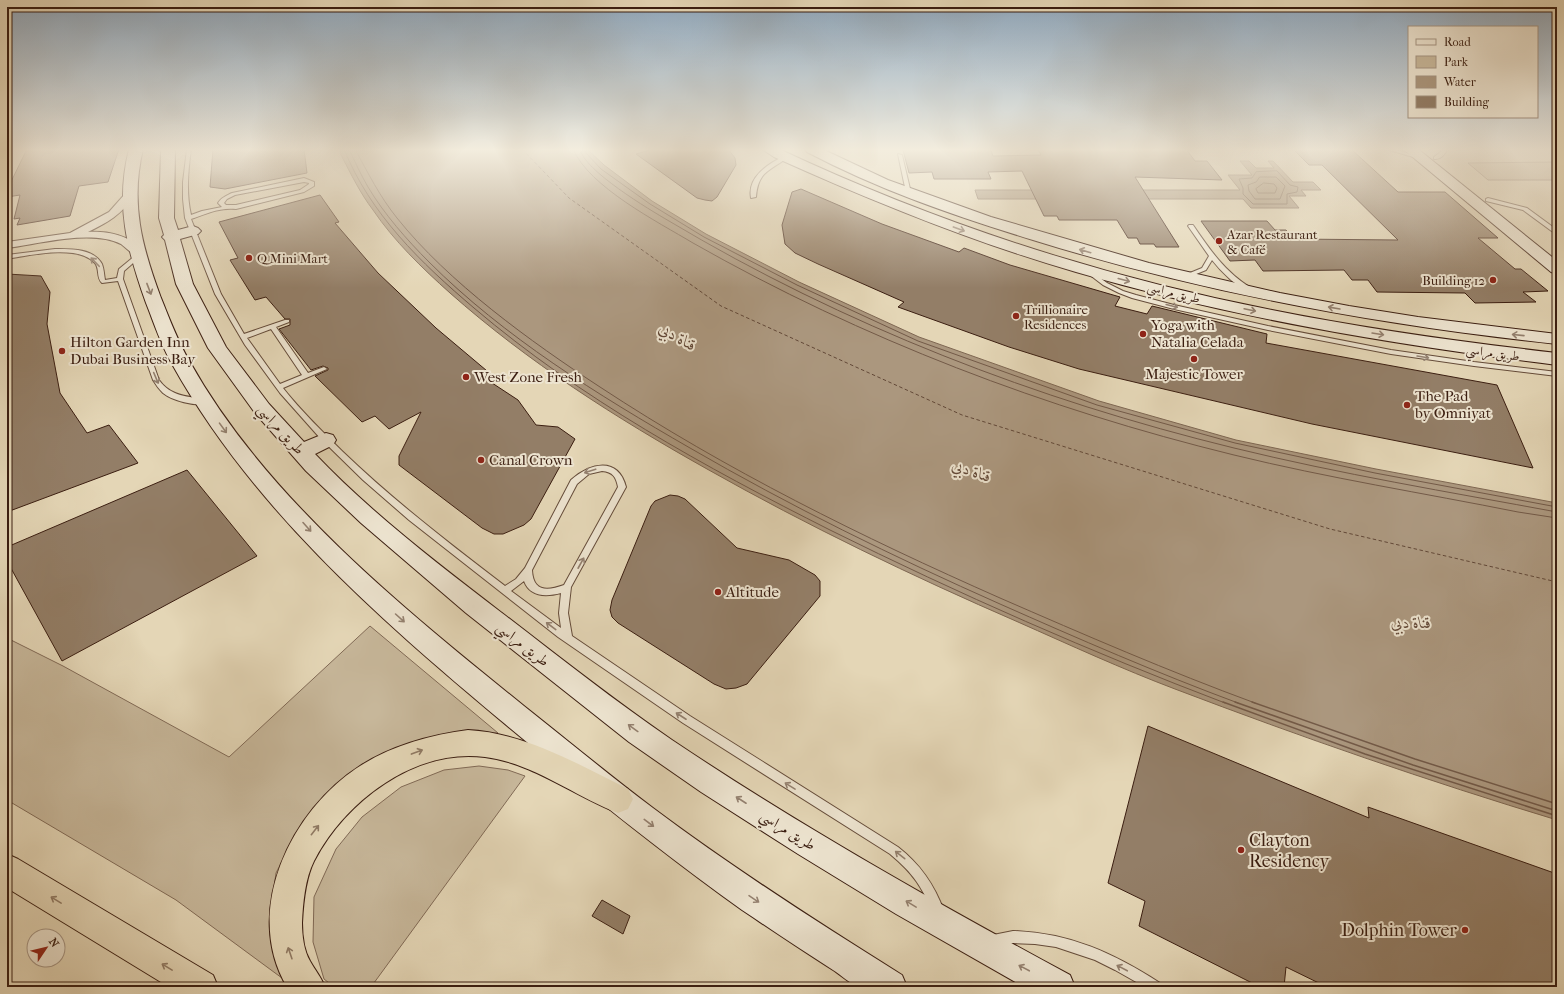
<svg xmlns="http://www.w3.org/2000/svg" width="1564" height="994" viewBox="0 0 1564 994" font-family="'IM FELL French Canon',Amiri,serif">
<style>
.green{fill:#c7b79a;stroke:#816a56}
.water{fill:#ab977e;stroke:#7e6752}
.lines{fill:none;stroke-linecap:round;stroke-linejoin:round}
.shore-far1{stroke:#735a48;stroke-width:1}
.shore{stroke:#735a48;stroke-width:1.5}
.ferry{stroke:#624837;stroke-width:1;stroke-dasharray:3.5 2.5;stroke-linecap:butt}
.building{fill:#937e67;stroke:#3b1e11}
.lane-casing{stroke:#654c3a;stroke-width:2}
.street-casing{stroke:#654c3a;stroke-width:2}
.secondary-casing{stroke:#3b1e11;stroke-width:2}
.highway-casing{stroke:#3b1e11;stroke-width:2}
.lane{fill:#ede4d0;fill-rule:evenodd}
.street{fill:#ede4d0;fill-rule:evenodd}
.secondary{fill:#ede4d0;fill-rule:evenodd}
.highway{fill:#e4d6b6;fill-rule:evenodd}
.oneway{stroke:#948170}
.oneway2{stroke:#907a64}
.poi-dot{fill:#8f2418;stroke:#ede4d0;stroke-width:1.5}
.labels{text-anchor:middle;stroke-width:4;stroke-linejoin:round;paint-order:stroke}
.far-poi-label{font-size:13px;fill:#3b1e11;stroke:#ede4d0;text-anchor:start}
.far-street-label{font-size:13px;fill:#3b1e11;stroke:#ede4d0}
.poi-label{font-size:15px;fill:#3b1e11;stroke:#ede4d0;text-anchor:start}
.street-label{font-size:15px;fill:#3b1e11;stroke:#ede4d0}
.water-label{font-size:16px;font-style:italic;fill:#624837;stroke:#ede4d0}
.near-poi-label{font-size:18px;fill:#3b1e11;stroke:#ede4d0;text-anchor:start}
</style>
<rect width="100%" height="100%" fill="#e4d6b6"/>
<filter id="stains"><feTurbulence type="fractalNoise" baseFrequency=".005" numOctaves="4"/><feColorMatrix values="0 0 0 0 .2 0 0 0 0 .09 0 0 0 0 .02 0 0 0 .5 -.17"/></filter>
<radialGradient id="worn" r=".72"><stop offset=".6" stop-color="#630" stop-opacity="0"/><stop offset="1" stop-color="#630" stop-opacity=".3"/></radialGradient>
<path class="green" d="M1557,162v18h-69l-20,-17z
M370,626l128,107 -51,3 -150,96 -21,41 -6,44 16,64 -110,-81 -169,-100v-162l56,28 166,91z
M479,766l29,4 17,6 -154,211h-37l-10,-8 -11,-37 1,-45 22,-48 26,-32 39,-30 43,-17z"/>
<path class="water" d="M340,149h247l17,16 48,36 54,33 93,48 120,55 180,64 137,39 140,29 181,34v317c-129,-39 -256,-83 -382,-131 -53,-20 -105,-44 -157,-67 -106,-46 -210,-96 -311,-153 -91,-51 -179,-107 -257,-176 -28,-25 -56,-52 -77,-83 -13,-17 -22,-36 -32,-55z
M1240,161h9l7,7h18l-6,-7h5l20,21h20l8,8h-20l5,6h-17l10,12h-48l-8,-9h-265l-3,-9h265l-12,-15h24z"/>
<g class="lines">
<path class="shore-far1" d="M344,149c26,65 77,114 130,159 107,91 231,159 356,222 129,64 261,122 395,173
M349,149c6,13 12,26 19,38 16,27 39,53 61,75 75,75 169,133 261,186 100,58 204,109 310,156 79,35 157,69 238,99
M355,149c13,24 25,48 42,69 51,64 134,124 203,169 126,83 262,150 400,211 85,37 168,73 255,105
M573,149c16,38 85,73 120,94 169,96 353,166 541,212 94,23 189,38 284,57l39,6
M580,149c3,21 70,61 89,72 174,104 368,179 565,227 106,26 215,44 323,64
M585,149l1,4 15,16 49,35 54,33 93,48 121,56 179,64 138,38 140,30 182,34
M1277,171l13,14 8,2 -1,5 -10,2v10h-34l-10,-10v-6l-4,-9 13,-1 4,-6z
M1260,177h16l9,9 -5,13h-25l-6,-8 -1,-6 8,-3z
M1264,183l10,1 3,4 -2,5h-17l-2,-4z"/>
<path class="shore" d="M1223,702l142,52 192,62
M1235,702l178,63 144,46
M1252,702l163,57 142,45"/>
<path class="ferry" d="M522,149l47,49 152,108 241,109 368,114 227,53"/>
</g>
<path class="building" d="M27,149h92l-11,33 -29,4 -9,30 -53,9 3,-7 -6,1 6,-24 -13,2v-7z
M213,149h91l3,24 -82,16 -15,-2z
M653,149h75l7,9 1,7 -19,32 -5,4 -7,-1 -8,-2 -61,-44z
M1038,149h148l9,12h12l15,19 -87,-3 44,70h-23l-2,-3h-14l-3,-6h-9l-11,-18h-58l-2,-4h-13l-22,-45 -34,1 3,7h-57l-2,-7 -23,1 -6,-23h88l2,6 48,-1z
M1293,149h58l47,43h47l53,46h-20l37,31h6l27,22 -25,1 13,10 -61,1 -10,-10 -88,-1 -9,-12h-16l-8,-10 -81,1 -8,-11 -25,1 -29,-40h66l8,9h11l8,9 104,1 -76,-75h-13z
M801,189l81,35 77,28 5,-4 46,17 110,32 -5,9 32,8 5,-8 115,28 -1,9 231,42 36,83 -221,-44 -233,-55 -70,-22 -111,-40 6,-5 -86,-38 -23,-11 -10,-9 -3,-19 10,-33z
M320,195l19,27 -4,1 43,50 58,55 57,48 -7,3 32,21 18,25 22,2 17,12 -44,80 -7,6 -21,9h-9l-12,-6 -83,-63v-9l22,-44 -32,17 -14,-13 -13,6 -47,-46 13,-6v-2l-5,-2 -12,4 -32,-41 11,-4v-6h-5l-19,-22 -11,3 -25,-40 8,-2 -19,-36z
M7,274l34,2 9,16 -3,32 13,69 27,40 22,-8 29,38 -131,49z
M187,470l70,86 -195,105 -55,-100v-14z
M670,495l8,1 7,3 52,49 52,12 26,15 5,6v15l-73,88 -11,4 -10,1 -12,-5 -96,-61 -6,-6 -2,-7 2,-10 39,-94 4,-5z
M1148,726l221,92 -1,-11 189,67v113h-230l-41,-20 -2,20h-24l-121,-61 6,-25 -37,-18z
M602,900l28,16 -7,18 -31,-18z"/>
<g class="lines">
<defs>
<path id="lane" d="M187,149h4c-3,22 -5,44 0,66l11,-4 20,-4 -4,-4c4,-6 8,-7 14,-10l72,-15 10,4v4l-10,6 -68,17c-15,-2 -31,5 -45,10l30,75 23,40 41,-14h4v2l-13,5 32,46 16,-6 3,2 -44,19c18,23 40,44 60,64 51,49 106,91 162,134l11,-7 9,-11 46,-88c19,-17 47,-24 55,7l-55,100 -3,26 4,23 118,80 208,131c22,17 36,37 46,64l-2,4 -4,2 -4,-2c-12,-28 -20,-41 -44,-61l-207,-131 -125,-86 -149,-117 -46,-40 -43,-42 -40,-45 -35,-48 -30,-51 -30,-76 -2,-19v-17zM304,182l5,1v1l-9,6 -64,15h-10l-2,-2 3,-4 8,-4zM271,329l31,46 -22,9 -33,-46zM602,471c11,1 14,6 16,16l-54,98c-17,6 -31,7 -32,-15l45,-86 12,-10zM524,581c6,16 22,16 37,12l-2,20 2,15 -50,-37z
M1386,149h8l28,9 -2,1z
M1443,149h4c-1,5 -7,11 -13,10v-2l8,-6z
M898,154l4,1 9,38 -5,-1z
M784,156l4,1c-17,14 -30,13 -32,40l-5,1c-4,-21 17,-34 33,-42z
M1488,198l39,10 30,22v5l-34,-25 -37,-9v-2z
M1189,225h4c17,25 32,47 58,63v2c-12,1 -32,-21 -39,-30l-6,10 -17,7h-4v-2l17,-7 7,-12 -21,-30z
M55,249c15,0 38,-1 47,15 2,5 2,11 3,16l12,-2 2,-9 17,-14h4v2l-16,14 -1,8 36,101c12,17 29,16 48,20l1,2 -1,2c-13,2 -34,-3 -44,-11 -4,-4 -7,-8 -10,-13l-35,-99 -16,2c-6,-5 -2,-14 -7,-20 -17,-19 -65,-8 -88,-4v-4z
M1088,269l19,14 16,8 13,4 38,10 94,21 123,24 83,12 83,10v4l-83,-10 -83,-12 -123,-24 -94,-21 -42,-11 -13,-5 -16,-8 -17,-13v-2z
M1013,931c57,2 100,22 147,52l2,4h-17l-30,-17 -20,-10 -39,-13 -21,-3 -22,-1 -21,3 -4,-2 -2,-4 2,-4z"/>
<path id="street" d="M129,193l5,3c-12,18 -27,27 -46,36 19,-1 43,3 55,20l-2,2h-8c-4,-3 -8,-7 -12,-10 -30,-15 -82,0 -114,4v-6l63,-9 39,-21 16,-18z"/>
<path id="secondary" d="M129,149h14c-13,54 -1,98 18,149 9,22 17,44 29,64 75,135 215,248 334,344 43,34 85,69 129,102 80,60 164,114 249,167l5,12c-11,0 -39,3 -48,0 -9,-3 -18,-12 -26,-17 -30,-19 -61,-40 -91,-60 -84,-60 -164,-125 -243,-191 -123,-103 -248,-213 -327,-355 -11,-19 -18,-41 -26,-61 -19,-53 -31,-98 -17,-154z
M161,149h14l-1,69 4,12 15,-4 5,2 3,3 -3,3 -18,5 13,45 33,63 43,57 35,38 22,-9 7,2 3,5 -3,5 -18,9c55,58 123,110 187,159 56,43 111,87 170,127 128,86 263,162 398,235l5,12h-51l-128,-73 -98,-60 -97,-62 -72,-50 -163,-129 -105,-90 -55,-52 -51,-58 -47,-65 -32,-64 -11,-44 -3,-3 2,-2 -5,-17z
M762,149h17c157,74 324,128 493,161 95,19 189,32 285,43v12c-163,-20 -324,-47 -481,-93 -104,-30 -204,-71 -302,-115z
M805,149h17l66,31 103,37 158,46 131,30 69,13 69,11 139,17v10c-178,-19 -353,-51 -524,-104 -78,-24 -154,-50 -226,-88z
M1403,149h15l139,112v13l-6,-2z"/>
<path id="highway" d="M468,730c57,3 110,34 160,59l5,10 -5,10 -10,4c-44,-17 -85,-50 -133,-56 -70,-9 -140,44 -171,104 -9,18 -11,41 -12,62 0,12 2,28 8,38 5,9 11,16 15,26h-38c-45,-76 4,-177 73,-221 33,-21 70,-31 108,-36z
M7,854l11,5 195,116 5,12h-49l-162,-99z"/>
</defs>
<use href="#lane" class="lane-casing"/>
<use href="#street" class="street-casing"/>
<use href="#secondary" class="secondary-casing"/>
<use href="#highway" class="highway-casing"/>
<use href="#lane" class="lane"/>
<use href="#street" class="street"/>
<use href="#secondary" class="secondary"/>
<use href="#highway" class="highway"/>
</g>
<defs><path id="oneway-shaft" d="M-6 0H5M1.5-3L5.5 0L1.5 3" fill="none" stroke-width="1.6" stroke-linecap="round" stroke-linejoin="round"/></defs>
<g class="oneway">
<use href="#oneway-shaft" transform="translate(959 229) rotate(20)"/>
<use href="#oneway-shaft" transform="translate(1085 251) rotate(-164)"/>
<use href="#oneway-shaft" transform="translate(95 262) rotate(-134)"/>
<use href="#oneway-shaft" transform="translate(1124 280) rotate(15)"/>
<use href="#oneway-shaft" transform="translate(149 289) rotate(69)"/>
<use href="#oneway-shaft" transform="translate(1172 306) rotate(14)"/>
<use href="#oneway-shaft" transform="translate(1334 308) rotate(-170)"/>
<use href="#oneway-shaft" transform="translate(1250 310) rotate(12)"/>
<use href="#oneway-shaft" transform="translate(1378 334) rotate(9)"/>
<use href="#oneway-shaft" transform="translate(1518 335) rotate(-174)"/>
<use href="#oneway-shaft" transform="translate(1423 357) rotate(9)"/>
<use href="#oneway-shaft" transform="translate(156 378) rotate(67)"/>
<use href="#oneway-shaft" transform="translate(223 428) rotate(54)"/>
<use href="#oneway-shaft" transform="translate(590 471) rotate(162)"/>
<use href="#oneway-shaft" transform="translate(307 527) rotate(48)"/>
<use href="#oneway-shaft" transform="translate(581 563) rotate(-61)"/>
<use href="#oneway-shaft" transform="translate(400 618) rotate(42)"/>
<use href="#oneway-shaft" transform="translate(551 626) rotate(-143)"/>
<use href="#oneway-shaft" transform="translate(681 716) rotate(-147)"/>
<use href="#oneway-shaft" transform="translate(633 728) rotate(-144)"/>
<use href="#oneway-shaft" transform="translate(790 786) rotate(-148)"/>
<use href="#oneway-shaft" transform="translate(741 800) rotate(-147)"/>
<use href="#oneway-shaft" transform="translate(649 823) rotate(37)"/>
<use href="#oneway-shaft" transform="translate(900 855) rotate(-142)"/>
<use href="#oneway-shaft" transform="translate(754 899) rotate(34)"/>
<use href="#oneway-shaft" transform="translate(911 904) rotate(-149)"/>
<use href="#oneway-shaft" transform="translate(1024 968) rotate(-152)"/>
<use href="#oneway-shaft" transform="translate(1122 968) rotate(-152)"/>
</g>
<g class="oneway2">
<use href="#oneway-shaft" transform="translate(417 752) rotate(-20)"/>
<use href="#oneway-shaft" transform="translate(315 830) rotate(-52)"/>
<use href="#oneway-shaft" transform="translate(56 900) rotate(-149)"/>
<use href="#oneway-shaft" transform="translate(290 953) rotate(-109)"/>
<use href="#oneway-shaft" transform="translate(167 967) rotate(-149)"/>
</g>
<linearGradient id="sky" x2="0" y2="1"><stop stop-color="#8fa8be"/><stop offset="0.52" stop-color="#f3edde"/><stop offset="1" stop-color="#f3edde" stop-opacity="0"/></linearGradient>
<rect width="1564" height="288" fill="url(#sky)"/>
<g class="poi-dot">
<circle cx="1219" cy="241" r="4"/>
<circle cx="249" cy="258" r="4"/>
<circle cx="1493" cy="280" r="4"/>
<circle cx="1016" cy="316" r="4"/>
<circle cx="1143" cy="334" r="4"/>
<circle cx="62" cy="351" r="4"/>
<circle cx="1194" cy="359" r="4"/>
<circle cx="466" cy="377" r="4"/>
<circle cx="1407" cy="405" r="4"/>
<circle cx="481" cy="460" r="4"/>
<circle cx="718" cy="592" r="4"/>
<circle cx="1241" cy="850" r="4"/>
<circle cx="1465" cy="930" r="4"/>
</g>
<g class="labels">
<g class="far-poi-label">
<text x="1227" y="239">Azar Restaurant<tspan x="1227" dy="15">&amp; Café</tspan></text>
<text x="257" y="263">Q Mini Mart</text>
<text x="1485" y="285" text-anchor="end">Building 12</text>
<text x="1024" y="314">Trillionaire<tspan x="1024" dy="15">Residences</tspan></text>
</g>
<g class="far-street-label">
<text transform="translate(1174 292) rotate(14)" y="5">طريق مراسي</text>
<text transform="translate(1493 352) rotate(8)" y="5">طريق مراسي</text>
</g>
<g class="poi-label">
<text x="1151" y="330">Yoga with<tspan x="1151" dy="17">Natalia Celada</tspan></text>
<text x="70" y="347">Hilton Garden Inn<tspan x="70" dy="17">Dubai Business Bay</tspan></text>
<text x="1194" y="379" text-anchor="middle">Majestic Tower</text>
<text x="474" y="382">West Zone Fresh</text>
<text x="1415" y="401">The Pad<tspan x="1415" dy="17">by Omniyat</tspan></text>
<text x="489" y="465">Canal Crown</text>
<text x="726" y="597">Altitude</text>
</g>
<g class="street-label">
<text transform="translate(281 429) rotate(48)" y="5">طريق مراسي</text>
<text transform="translate(523 644) rotate(38)" y="5">طريق مراسي</text>
<text transform="translate(788 830) rotate(32)" y="5">طريق مراسي</text>
</g>
<g class="water-label">
<text transform="translate(678 336) rotate(30)" y="6">قناة دبي</text>
<text transform="translate(972 470) rotate(19)" y="6">قناة دبي</text>
<text x="1411" y="628">قناة دبي</text>
</g>
<g class="near-poi-label">
<text x="1249" y="846">Clayton<tspan x="1249" dy="21">Residency</tspan></text>
<text x="1457" y="936" text-anchor="end">Dolphin Tower</text>
</g>
</g>
<rect width="1564" height="994" fill="none" stroke="#e4d6b6" stroke-width="24"/>
<rect x="8" y="8" width="1548" height="978" fill="none" stroke="#3b1e11" stroke-width="2"/>
<rect x="12" y="12" width="1540" height="970" fill="none" stroke="#3b1e11"/>
<rect x="1408" y="26" width="130" height="92" fill="#ede4d0" stroke="#a69584"/>
<rect x="1416" y="39" width="20" height="6" fill="#ede4d0" stroke="#a69584"/>
<text x="1444" y="46" font-size="12" fill="#3b1e11">Road</text>
<rect x="1416" y="56" width="20" height="12" fill="#c7b79a" stroke="#a69584"/>
<text x="1444" y="66" font-size="12" fill="#3b1e11">Park</text>
<rect x="1416" y="76" width="20" height="12" fill="#ab977e" stroke="#a69584"/>
<text x="1444" y="86" font-size="12" fill="#3b1e11">Water</text>
<rect x="1416" y="96" width="20" height="12" fill="#937e67" stroke="#a69584"/>
<text x="1444" y="106" font-size="12" fill="#3b1e11">Building</text>
<g transform="translate(46 948) rotate(55)"><circle r="19" fill="#ede4d0" stroke="#a69584"/>
<path d="M0-3L7 15L0 10L-7 15Z" fill="#8f2418"/>
<text y="-6" font-size="11" font-weight="bold" text-anchor="middle" fill="#3b1e11">N</text>
</g>
<rect width="100%" height="100%" filter="url(#stains)"/>
<rect width="100%" height="100%" fill="url(#worn)"/>
</svg>
